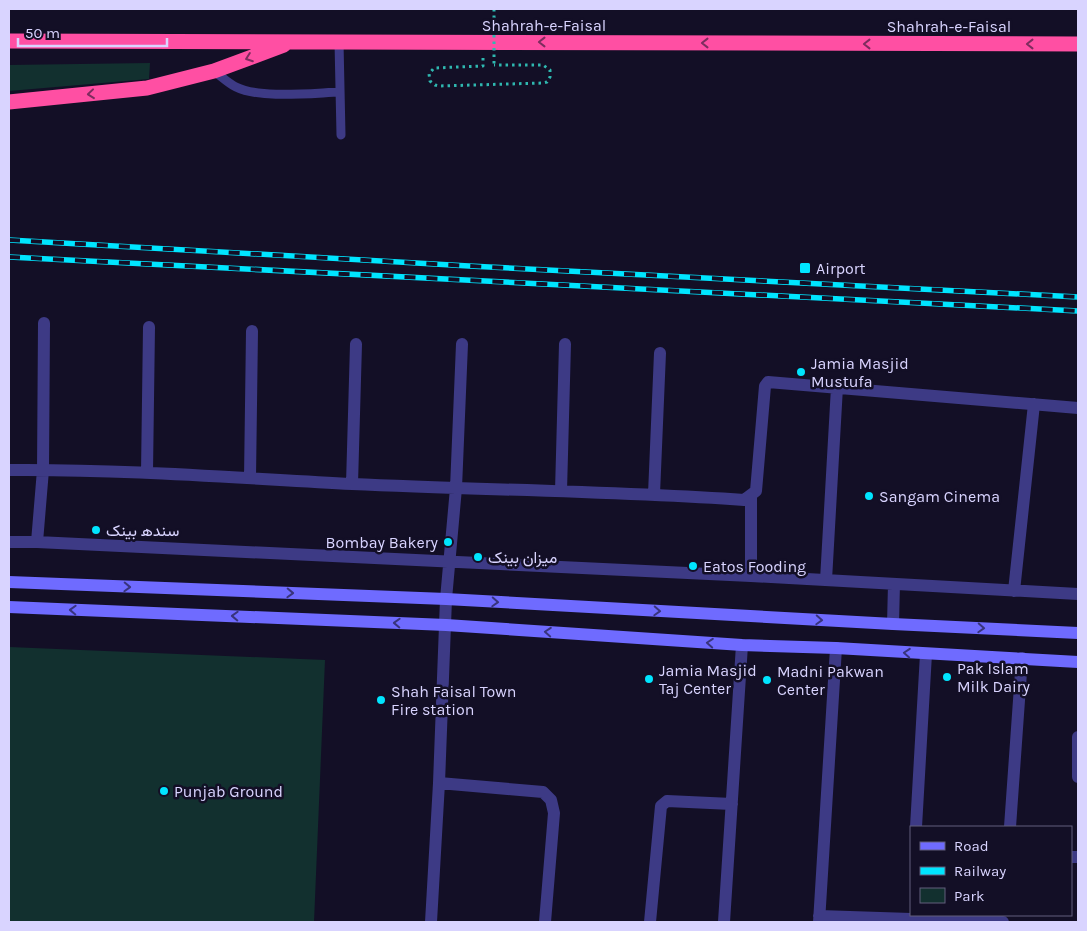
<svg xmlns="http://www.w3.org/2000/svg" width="1087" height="931" viewBox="0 0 1087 931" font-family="Karla,Vazirmatn,sans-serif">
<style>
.green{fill:#12302f}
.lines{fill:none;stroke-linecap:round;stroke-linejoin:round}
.path{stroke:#2fb8b0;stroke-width:3;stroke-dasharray:2.5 4;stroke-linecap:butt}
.lane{stroke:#3d3a85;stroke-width:9}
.street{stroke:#3d3a85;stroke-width:12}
.secondary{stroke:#6f6bff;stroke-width:12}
.highway{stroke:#ff4fa3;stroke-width:15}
.rail-casing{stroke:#00e5ff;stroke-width:5.5}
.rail{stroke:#130f26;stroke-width:4;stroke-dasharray:11;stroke-linecap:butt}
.path-bridge{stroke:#2fb8b0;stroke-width:3;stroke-dasharray:2.5 4;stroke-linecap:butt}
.oneway{stroke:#7d2c5e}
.oneway2{stroke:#38347d}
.poi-dot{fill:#00e5ff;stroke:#130f26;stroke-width:2}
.labels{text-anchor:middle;stroke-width:5;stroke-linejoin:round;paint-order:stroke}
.street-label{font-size:16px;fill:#d9d4ff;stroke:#130f26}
.poi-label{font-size:16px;fill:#d9d4ff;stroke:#130f26;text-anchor:start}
</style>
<rect width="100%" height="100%" fill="#130f26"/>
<path class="green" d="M150,63l-1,16 -140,12v-26z
M9,647l316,13 -11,262h-305z"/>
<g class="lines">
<path class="path" d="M483,58v8l-49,2 -5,6 1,7 5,4 4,1 104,-3 4,-1 3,-5v-7l-7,-5h-49"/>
<path class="lane" d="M339,42l2,93
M214,71c7,5 14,12 22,16 24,12 76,6 104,5"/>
<path class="street" d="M9,470c114,-1 228,8 343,14 131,6 262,7 392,16l12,-9 9,-105 3,-4 310,26
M147,472l2,-145
M250,478l2,-147
M352,484l4,-140
M561,491l4,-147
M654,494l6,-141
M751,496v80
M9,542h28l714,34 327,18
M37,542l6,-72 1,-147
M826,580l11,-193
M1014,591l20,-187
M893,624l1,-40
M1078,777v-40
M439,783l104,9 8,8 3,13 -9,109
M916,827l10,-173
M1010,827l12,-169
M1071,857h7
M819,916l184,6
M431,922l8,-139 7,-184 10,-111 6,-144
M650,922l11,-116 6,-5 65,3
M724,922l18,-277
M819,922l17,-274"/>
<path class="secondary" d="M9,582l437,17 447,25 185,9
M9,607l437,18 296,20 94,3 242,14"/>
<path class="highway" d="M9,41l1069,3
M9,102l138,-14 67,-17 70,-26"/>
<defs>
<path id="rail" d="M9,240l460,26 609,31
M9,257l1069,54"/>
</defs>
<use href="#rail" class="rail-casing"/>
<use href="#rail" class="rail"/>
<path class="path-bridge" d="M494,9v56"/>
</g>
<defs><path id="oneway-chevron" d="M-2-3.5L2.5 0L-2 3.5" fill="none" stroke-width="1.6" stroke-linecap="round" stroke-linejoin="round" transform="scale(1.25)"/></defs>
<g class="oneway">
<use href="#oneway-chevron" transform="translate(542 42) rotate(-180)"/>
<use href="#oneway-chevron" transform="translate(705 43) rotate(-180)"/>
<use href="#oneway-chevron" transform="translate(867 44) rotate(-180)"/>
<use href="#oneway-chevron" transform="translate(1030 44) rotate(180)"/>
<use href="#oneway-chevron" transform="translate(249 58) rotate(160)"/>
<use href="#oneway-chevron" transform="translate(91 94) rotate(174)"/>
</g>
<g class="oneway2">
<use href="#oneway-chevron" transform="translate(127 587) rotate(2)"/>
<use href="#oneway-chevron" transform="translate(290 593) rotate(2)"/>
<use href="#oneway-chevron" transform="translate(495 602) rotate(3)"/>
<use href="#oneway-chevron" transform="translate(73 610) rotate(-178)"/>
<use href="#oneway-chevron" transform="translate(657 611) rotate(3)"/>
<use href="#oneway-chevron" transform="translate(235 616) rotate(-178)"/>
<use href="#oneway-chevron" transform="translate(819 620) rotate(3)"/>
<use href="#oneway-chevron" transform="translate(397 623) rotate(-178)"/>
<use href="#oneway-chevron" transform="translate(981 628) rotate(3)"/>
<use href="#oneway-chevron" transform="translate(548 632) rotate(-176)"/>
<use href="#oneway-chevron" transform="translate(710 643) rotate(-176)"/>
<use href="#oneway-chevron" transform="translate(907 653) rotate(-176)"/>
</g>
<g class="poi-dot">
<rect x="799" y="262" width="12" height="12" rx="2.5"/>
<circle cx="801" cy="372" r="5"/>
<circle cx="869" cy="496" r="5"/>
<circle cx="96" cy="530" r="5"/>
<circle cx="448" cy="542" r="5"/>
<circle cx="478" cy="557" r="5"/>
<circle cx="693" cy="566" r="5"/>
<circle cx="947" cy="677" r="5"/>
<circle cx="649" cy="679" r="5"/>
<circle cx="767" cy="680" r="5"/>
<circle cx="381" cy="700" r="5"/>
<circle cx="164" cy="791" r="5"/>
</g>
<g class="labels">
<g class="street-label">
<text x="544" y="31">Shahrah-e-Faisal</text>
<text x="949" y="32">Shahrah-e-Faisal</text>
</g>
<g class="poi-label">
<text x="816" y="274">Airport</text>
<text x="811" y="369">Jamia Masjid<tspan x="811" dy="18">Mustufa</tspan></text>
<text x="879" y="502">Sangam Cinema</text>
<text x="106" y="536">سندھ بینک</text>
<text x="438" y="548" text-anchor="end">Bombay Bakery</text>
<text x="488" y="563">میزان بینک</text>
<text x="703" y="572">Eatos Fooding</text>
<text x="957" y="674">Pak Islam<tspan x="957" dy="18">Milk Dairy</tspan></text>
<text x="659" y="676">Jamia Masjid<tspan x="659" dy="18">Taj Center</tspan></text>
<text x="777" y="677">Madni Pakwan<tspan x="777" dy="18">Center</tspan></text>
<text x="391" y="697">Shah Faisal Town<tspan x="391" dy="18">Fire station</tspan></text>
<text x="174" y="797">Punjab Ground</text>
</g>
</g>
<rect width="1087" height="931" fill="none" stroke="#d9d4ff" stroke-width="20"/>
<rect x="910" y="826" width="162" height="90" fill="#130f26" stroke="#625e7d"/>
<rect x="920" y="842" width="25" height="8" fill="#6f6bff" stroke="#625e7d"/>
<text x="954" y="851" font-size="15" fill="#d9d4ff">Road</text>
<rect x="920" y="867" width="25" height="8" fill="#00e5ff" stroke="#625e7d"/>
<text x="954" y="876" font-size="15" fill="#d9d4ff">Railway</text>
<rect x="920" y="888" width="25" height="15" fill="#12302f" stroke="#625e7d"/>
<text x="954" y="901" font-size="15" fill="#d9d4ff">Park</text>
<path d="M18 38v8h149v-8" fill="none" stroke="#d9d4ff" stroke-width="2.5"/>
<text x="25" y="38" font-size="15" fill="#d9d4ff" stroke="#130f26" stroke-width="4" paint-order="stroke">50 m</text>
</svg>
